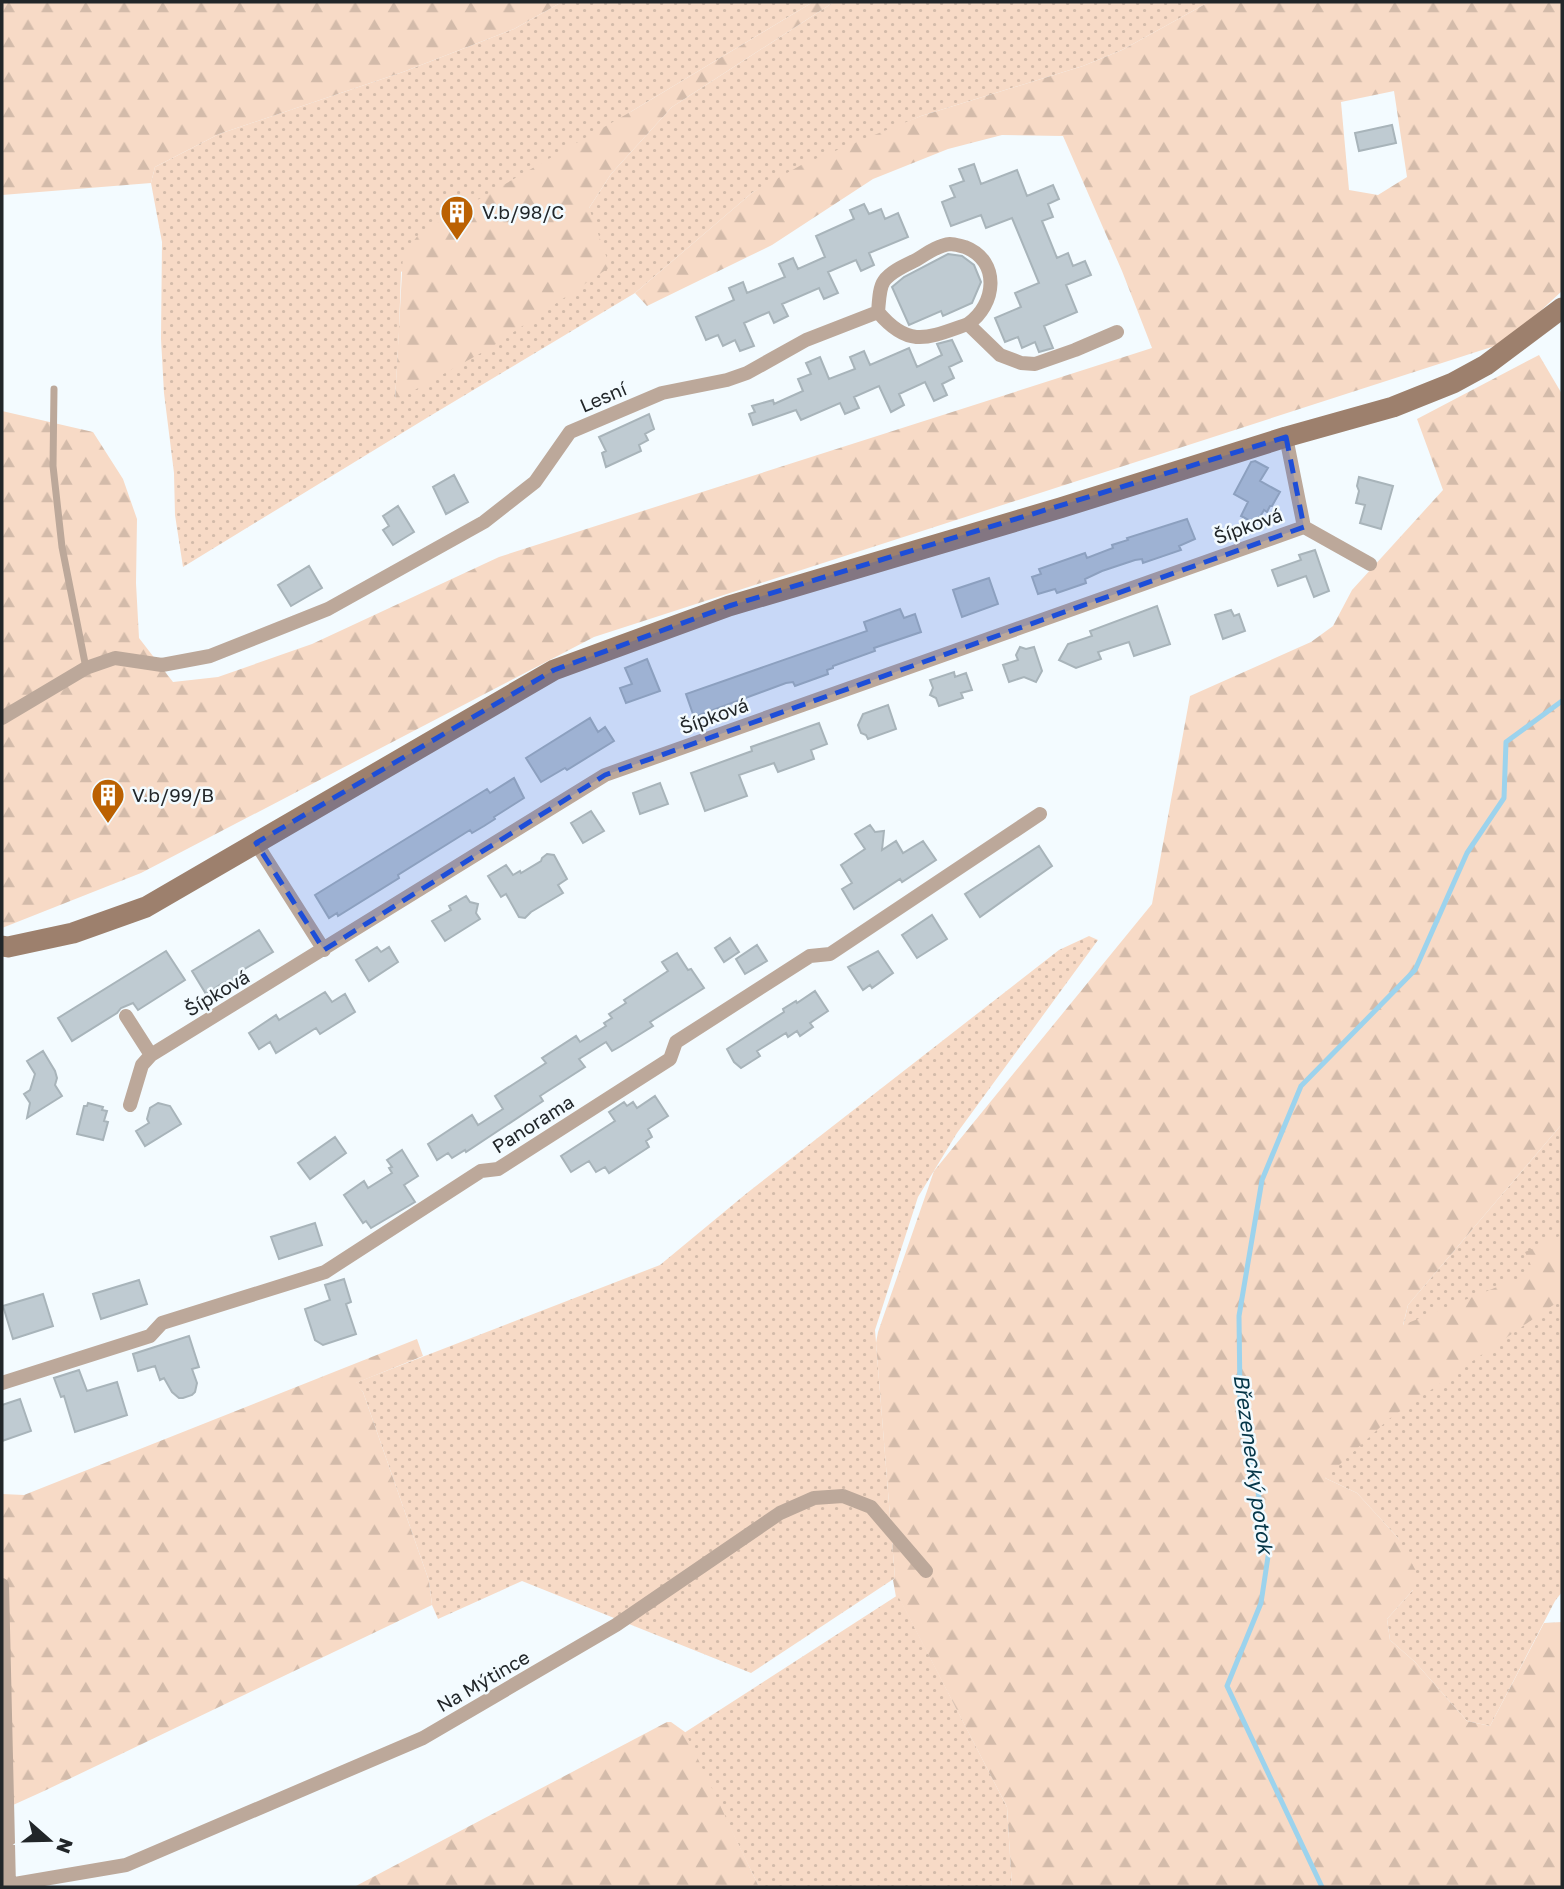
<svg xmlns="http://www.w3.org/2000/svg" width="1564" height="1889" viewBox="0 0 1564 1889" font-family="'Golos Text',sans-serif">
<style>
.grass{fill:url(#grass-dots)}
.forest{fill:url(#forest-firs);fill-rule:evenodd}
.lines{fill:none;stroke-linecap:round;stroke-linejoin:round}
.stream{stroke:#9cd3ed;stroke-width:5}
.building{fill:#bfcbd2;stroke:#a8b4ba;stroke-width:2}
.lane{stroke:#bca89a;stroke-width:7}
.street{stroke:#bca89a;stroke-width:14}
.secondary{stroke:#9d806d;stroke-width:21}
.marked{fill:#1d4ed8;fill-opacity:0.2;stroke:#1d4ed8;stroke-width:5;stroke-dasharray:14 9;stroke-linejoin:round}
.labels{text-anchor:middle;stroke-width:5;stroke-linejoin:round;paint-order:stroke}
.poi-label{font-size:19px;fill:#212629;stroke:#f3fbff;text-anchor:start}
.street-label{font-size:19px;fill:#212629;stroke:#f3fbff}
.water-label{font-size:21px;font-style:italic;fill:#053648;stroke:#f3fbff}
</style>
<defs>
<pattern id="grass-dots" width="8" height="8" patternUnits="userSpaceOnUse" patternTransform="scale(1.75)"><rect width="8" height="8" fill="#f7dac6"/><path d="M2 2h.1M6 6h.1" fill="none" stroke="#d3bbaa" stroke-width="1.8" stroke-linecap="round"/></pattern>
<pattern id="forest-firs" width="22" height="20" patternUnits="userSpaceOnUse" patternTransform="scale(1.75)"><rect width="22" height="20" fill="#f7dac6"/><path d="M5 1l3.5 6h-7zM16 11l3.5 6h-7z" fill="#d3bbaa"/></pattern>
</defs>
<rect width="100%" height="100%" fill="#f3fbff"/>
<path class="grass" d="M562,2h251l-181,109 -231,161 -2,60 -4,68 194,-192 22,-34 61,-67 162,-105h375l-87,48 -39,16 -162,50 -168,76 -118,101 -210,126 -242,148 -8,-52 -1,-42 -10,-80 -3,-54 1,-97 -11,-59 4,-16 64,-33 184,-62 111,-43z
M1089,936l9,4 -141,193 -39,64 -43,133 20,248 -144,95 -229,-92 -84,38 -6,-14 -3,-24 -66,-189 -8,-9 305,-118 87,-72 312,-243z
M1562,1124v468l-7,9 -65,125 -23,-5 -52,-59 -25,-22 -3,-21 26,-29 -15,-52 -41,-45 -32,-15 78,-152 5,-21z
M898,1595l109,212 5,80h-253l-75,-154z"/>
<path class="forest" d="M2,2h560l-48,27 -111,43 -184,62 -64,33 -4,16 -149,12z
M813,2h21l-162,105 -61,67 -22,34 21,59 -120,81 -95,53 8,-147 17,-21 212,-122z
M1209,2h353v289l-55,51 -913,295 -453,236 -139,55v-517l91,21 30,47 14,40 -1,64 3,55 34,44 45,-5 94,-33 187,-87 653,-209 -30,-77 -59,-135 -61,-1 -54,14 -75,30 -101,66 -125,61 -12,-13 118,-101 50,-28 118,-48 162,-50 39,-16zM1394,91l13,86 -29,18 -29,-5 -8,-88z
M1539,355l23,39v730l-154,181 -5,20 131,-53 -9,-20 37,-17v64l-173,120 -64,59 32,15 41,45 18,33 -3,19 -26,29 3,21 25,22 52,59 23,5 54,-103 18,-1v265h-550l-5,-80 -109,-211 -2,1 -3,-17 2,-2 -19,-235 2,-11 56,-161 218,-267 38,-208 121,-54 22,-16 19,-36 91,-100 -26,-71z
M417,1339l6,17 -67,27 7,9 66,189 3,24 -388,186 -42,19v-316l22,1z
M667,1722h4l14,10 74,155h-405z"/>
<g class="lines">
<path class="stream" d="M1322,1887l-95,-201 34,-83 8,-53 -29,-153 -1,-81 23,-136 39,-94 114,-116 52,-117 37,-55 2,-56 56,-41"/>
</g>
<path class="building" d="M1392,125l4,18 -37,8 -4,-18z
M974,164l7,20 36,-14 10,26 26,-11 6,14 -11,5 5,13 -11,4 15,37 11,-5 5,13 12,-5 6,14 -25,10 11,27 -33,14 9,22 -14,4 -4,-10 -13,6 -4,-11 -13,5 -10,-24 26,-11 -6,-14 24,-10 -27,-65 -26,10 -5,-13 -30,11 -9,-24 13,-5 -5,-11 14,-5 -5,-12z
M864,204l5,10 12,-5 4,10 13,-6 10,24 -39,16 5,12 -13,6 -5,-11 -28,12 10,21 -14,6 -5,-11 -37,16 6,12 -14,7 -5,-11 -25,11 10,23 -14,5 -5,-11 -12,6 -5,-11 -12,5 -10,-23 38,-17 -5,-12 14,-6 4,11 38,-16 -6,-13 14,-6 5,11 27,-12 -9,-21 38,-17 -4,-9z
M948,254l14,2 12,9 7,17 -9,21 -29,13 -2,-5 -32,14 -17,-38 12,-10z
M952,340l10,21 -13,6 5,11 -12,6 5,11 -13,6 -9,-19 -26,12 5,11 -13,7 -12,-26 -25,11 5,11 -14,6 -5,-11 -39,17 -5,-10 -43,15 -4,-11 6,-2 -3,-6 21,-6 1,4 29,-13 -5,-12 13,-5 -5,-11 14,-6 9,22 26,-10 -5,-12 14,-6 6,14 39,-17 8,19 25,-12 -5,-11z
M649,414l5,15 -9,5 3,6 -9,5 2,6 -35,16 -4,-14 4,-2 -7,-14z
M1255,461l13,7 -8,13 20,11 -8,14h-2l-3,6 -3,-2 -8,14 -15,-8 7,-14 -14,-8 17,-32z
M454,475l14,27 -22,12 -13,-27z
M1359,477l34,9 -12,43 -21,-6 5,-18 -9,-2 3,-12 -2,-5z
M398,506l16,26 -21,13 -10,-15 6,-4 -6,-10z
M1187,519l8,20 -16,7 2,4 -38,13 -1,-4 -7,1 -33,11 -17,8 1,4 -29,10 -2,-4 -17,5 -6,-17 9,-3 -2,-5 46,-16 2,5 26,-10 -1,-3 16,-5 -1,-2z
M1315,550l14,41 -15,6 -8,-21 -28,10 -6,-16 29,-10 -2,-5z
M309,566l13,22 -31,18 -13,-21z
M989,578l9,26 -36,13 -9,-27z
M1157,606l13,38 -36,12 -5,-14 -31,10 3,7 -25,9 -17,-8 9,-16 24,-8 -2,-5z
M900,609l4,9 11,-4 6,18 -47,16 1,3 -42,15v2l-6,2 1,4 -33,12 -2,-4 -7,1 -92,34 -8,-23 181,-63 -3,-9z
M1231,610l3,6 5,-2 6,17 -22,8 -8,-24z
M1020,647l6,2 8,-2 8,24 -6,11 -12,-5 -15,5 -6,-17 15,-5 -2,-5z
M647,659l13,32 -34,12 -6,-15 12,-4 -7,-16z
M954,672l1,5 11,-4 6,17 -11,3 2,5 -24,8 -3,-8 -6,-3 3,-7 -3,-8z
M888,705l8,24 -28,10 -2,-4 -5,-2 -3,-8 5,-11z
M590,718l8,14 7,-5 9,14 -47,29 -2,-2 -24,14 -15,-24z
M819,723l8,21 -16,6 3,9 -36,13 -4,-9 -35,12 8,21 -42,15 -14,-38 61,-22 -1,-4z
M514,778l10,20 -30,19 1,2 -11,7 -12,7 -2,-3 -72,45 1,3 -61,38 -1,-3 -8,5 -14,-23 172,-106 3,4z
M660,783l8,21 -28,10 -7,-21z
M591,811l13,20 -21,12 -12,-20z
M870,825l5,7 9,-1 -2,19 14,-9 7,12 20,-12 13,19 -34,22 -2,-3 -46,30 -12,-20 10,-6 -11,-18 24,-16 -10,-15z
M1039,846l13,20 -72,51 -15,-23z
M547,854l7,1 13,24 -9,6 5,8 -32,19 -6,6 -6,-1 -13,-23 -5,3 -13,-21 18,-11 7,10 7,-4 1,2 20,-12 1,-3z
M466,896l4,6 8,2 -2,9 4,6 -35,22 -13,-20 19,-11 -2,-4z
M932,915l15,24 -30,19 -15,-23z
M259,930l14,22 -30,18 1,3 -19,13 -2,-3 -17,11 -14,-23z
M730,938l9,14 -15,10 -9,-14z
M757,945l10,16 -22,13 -9,-15z
M377,947l4,5 8,-5 9,15 -29,19 -13,-21z
M166,951l19,29 -47,30 -5,-7 -12,5 -4,5 -45,28 -14,-23z
M878,951l15,22 -21,15 -2,-3 -7,5 -15,-23z
M677,953l11,17 3,-1 13,19 -54,34 3,4 -32,20 -9,5 -6,-9 -27,17 6,8 -45,29 3,5 -77,51 -1,-2 -13,8 -4,-5 -11,7 -9,-16 44,-29 6,10 25,-16 -8,-13 51,-33 -4,-5 34,-22 4,6 26,-16 -2,-3 8,-5 -3,-4 17,-11 -2,-3 44,-29 -6,-9z
M815,991l13,20 -18,12 3,4 -13,9 -3,-5 -9,6 -2,-4 -29,18 3,5 -19,12 -7,-6 -7,-13 57,-37 -1,-3 13,-8 1,2z
M325,992l7,10 13,-8 10,18 -35,22 -4,-6 -40,25 -6,-11 -11,7 -10,-16 27,-18 3,5z
M43,1051l12,20 2,7 -2,7 7,11 -35,22 3,-15 -6,-9 6,-4 5,-16 -8,-13z
M655,1096l13,20 -20,13 4,8 -6,4 3,6 -40,26 -4,-6 -9,5 -7,-11 -18,11 -10,-16 54,-35 -6,-9 15,-10 3,4 6,-4 4,6z
M88,1103l15,4 -1,3 5,1 -3,10 4,1 -5,18 -26,-6 7,-28h3z
M158,1103l12,3 11,18 -36,22 -9,-15 13,-8 -2,-4 3,-11z
M335,1137l11,16 -36,26 -12,-16z
M402,1150l16,26 -14,9 11,17 -44,26 -5,-7 -3,2 -19,-28 20,-14 4,7 24,-15 -3,-5 3,-1 -5,-7z
M315,1223l7,22 -43,14 -8,-22z
M344,1279l7,23 -5,2 10,30 -33,11 -8,-5 -10,-31 25,-9 -5,-15z
M139,1280l8,24 -46,15 -8,-25z
M43,1294l10,32 -40,13 -10,-33z
M189,1336l10,31 -7,2 5,14 -2,9 -3,3 -9,3h-4l-7,-6 -8,-14 -4,2 -5,-14 -17,5 -5,-17z
M79,1370l8,21 30,-9 10,33 -52,17 -11,-36 -3,1 -7,-19z
M20,1399l11,32 -29,10v-36z"/>
<g class="lines">
<path class="lane" d="M54,389l-1,77 9,81 24,121"/>
<path class="street" d="M878,312c1,-9 1,-24 6,-31 7,-10 22,-16 32,-21 10,-6 22,-15 34,-16 5,0 10,2 15,3 36,14 31,58 3,77
M1304,527l66,37
M2,718l84,-50 29,-10 47,7 48,-9 118,-47 156,-87 51,-40 35,-50 92,-39 65,-13 20,-7 59,-33 72,-28c31,37 50,26 90,12l32,31 21,8 14,1 40,-14 42,-18
M256,843l68,107
M126,1016l25,39
M130,1105l12,-40 9,-10 454,-280 699,-248 -18,-90
M2,1383l148,-47 12,-13 163,-51 156,-101 17,-2 172,-110 6,-17 134,-86 20,-2 210,-140
M2,1585l7,302
M9,1885l117,-20 297,-127 193,-113 164,-112 34,-15 29,-2 28,11 55,64"/>
<path class="secondary" d="M2,946l6,1 65,-14 73,-26 408,-237 175,-64 331,-98 226,-71 107,-30 60,-24 33,-18 76,-57"/>
</g>
<path class="marked" d="M1286,437l18,90 -699,248 -281,175 -68,-107 298,-173 175,-64z"/>
<defs>
<symbol id="building-pin" viewBox="-11 -11 22 30"><path d="M0 17L-7.5 6A9.5 9.5 0 1 1 7.5 6Z" fill="#bb6102" stroke="#f3fbff"/><path d="M-4-6H4V6H1V3H-1V6H-4ZM-2.5-4.3h1.7v1.8h-1.7ZM.8-4.3h1.7v1.8H.8ZM-2.5-1h1.7V.8h-1.7ZM.8-1h1.7V.8H.8Z" fill="#fff"/></symbol>
</defs>
<g fill-rule="evenodd">
<use href="#building-pin" x="438" y="193" width="38" height="52"/>
<use href="#building-pin" x="89" y="776" width="38" height="52"/>
</g>
<g class="labels">
<g class="poi-label">
<text x="482" y="219">V.b/98/C</text>
<text x="132" y="802">V.b/99/B</text>
</g>
<g class="street-label">
<text transform="translate(603 397) rotate(-23)" y="7">Lesní</text>
<text transform="translate(1248 526) rotate(-20)" y="7">Šípková</text>
<text transform="translate(714 716) rotate(-20)" y="7">Šípková</text>
<text transform="translate(217 993) rotate(-31)" y="7">Šípková</text>
<text transform="translate(533 1124) rotate(-32)" y="7">Panorama</text>
<text transform="translate(483 1681) rotate(-30)" y="7">Na Mýtince</text>
</g>
<g class="water-label">
<text transform="translate(1253 1464) rotate(82)" y="7">Březenecký potok</text>
</g>
</g>
<rect width="1564" height="1889" fill="none" stroke="#212629" stroke-width="7"/>
<g transform="translate(49 1840) rotate(110)" stroke="#f3fbff" stroke-width="5" paint-order="stroke">
<path d="M0-5L12 26L0 18L-12 26Z" fill="#212629"/>
<text y="-10" font-size="19" font-weight="bold" text-anchor="middle" fill="#212629">N</text>
</g>
</svg>
